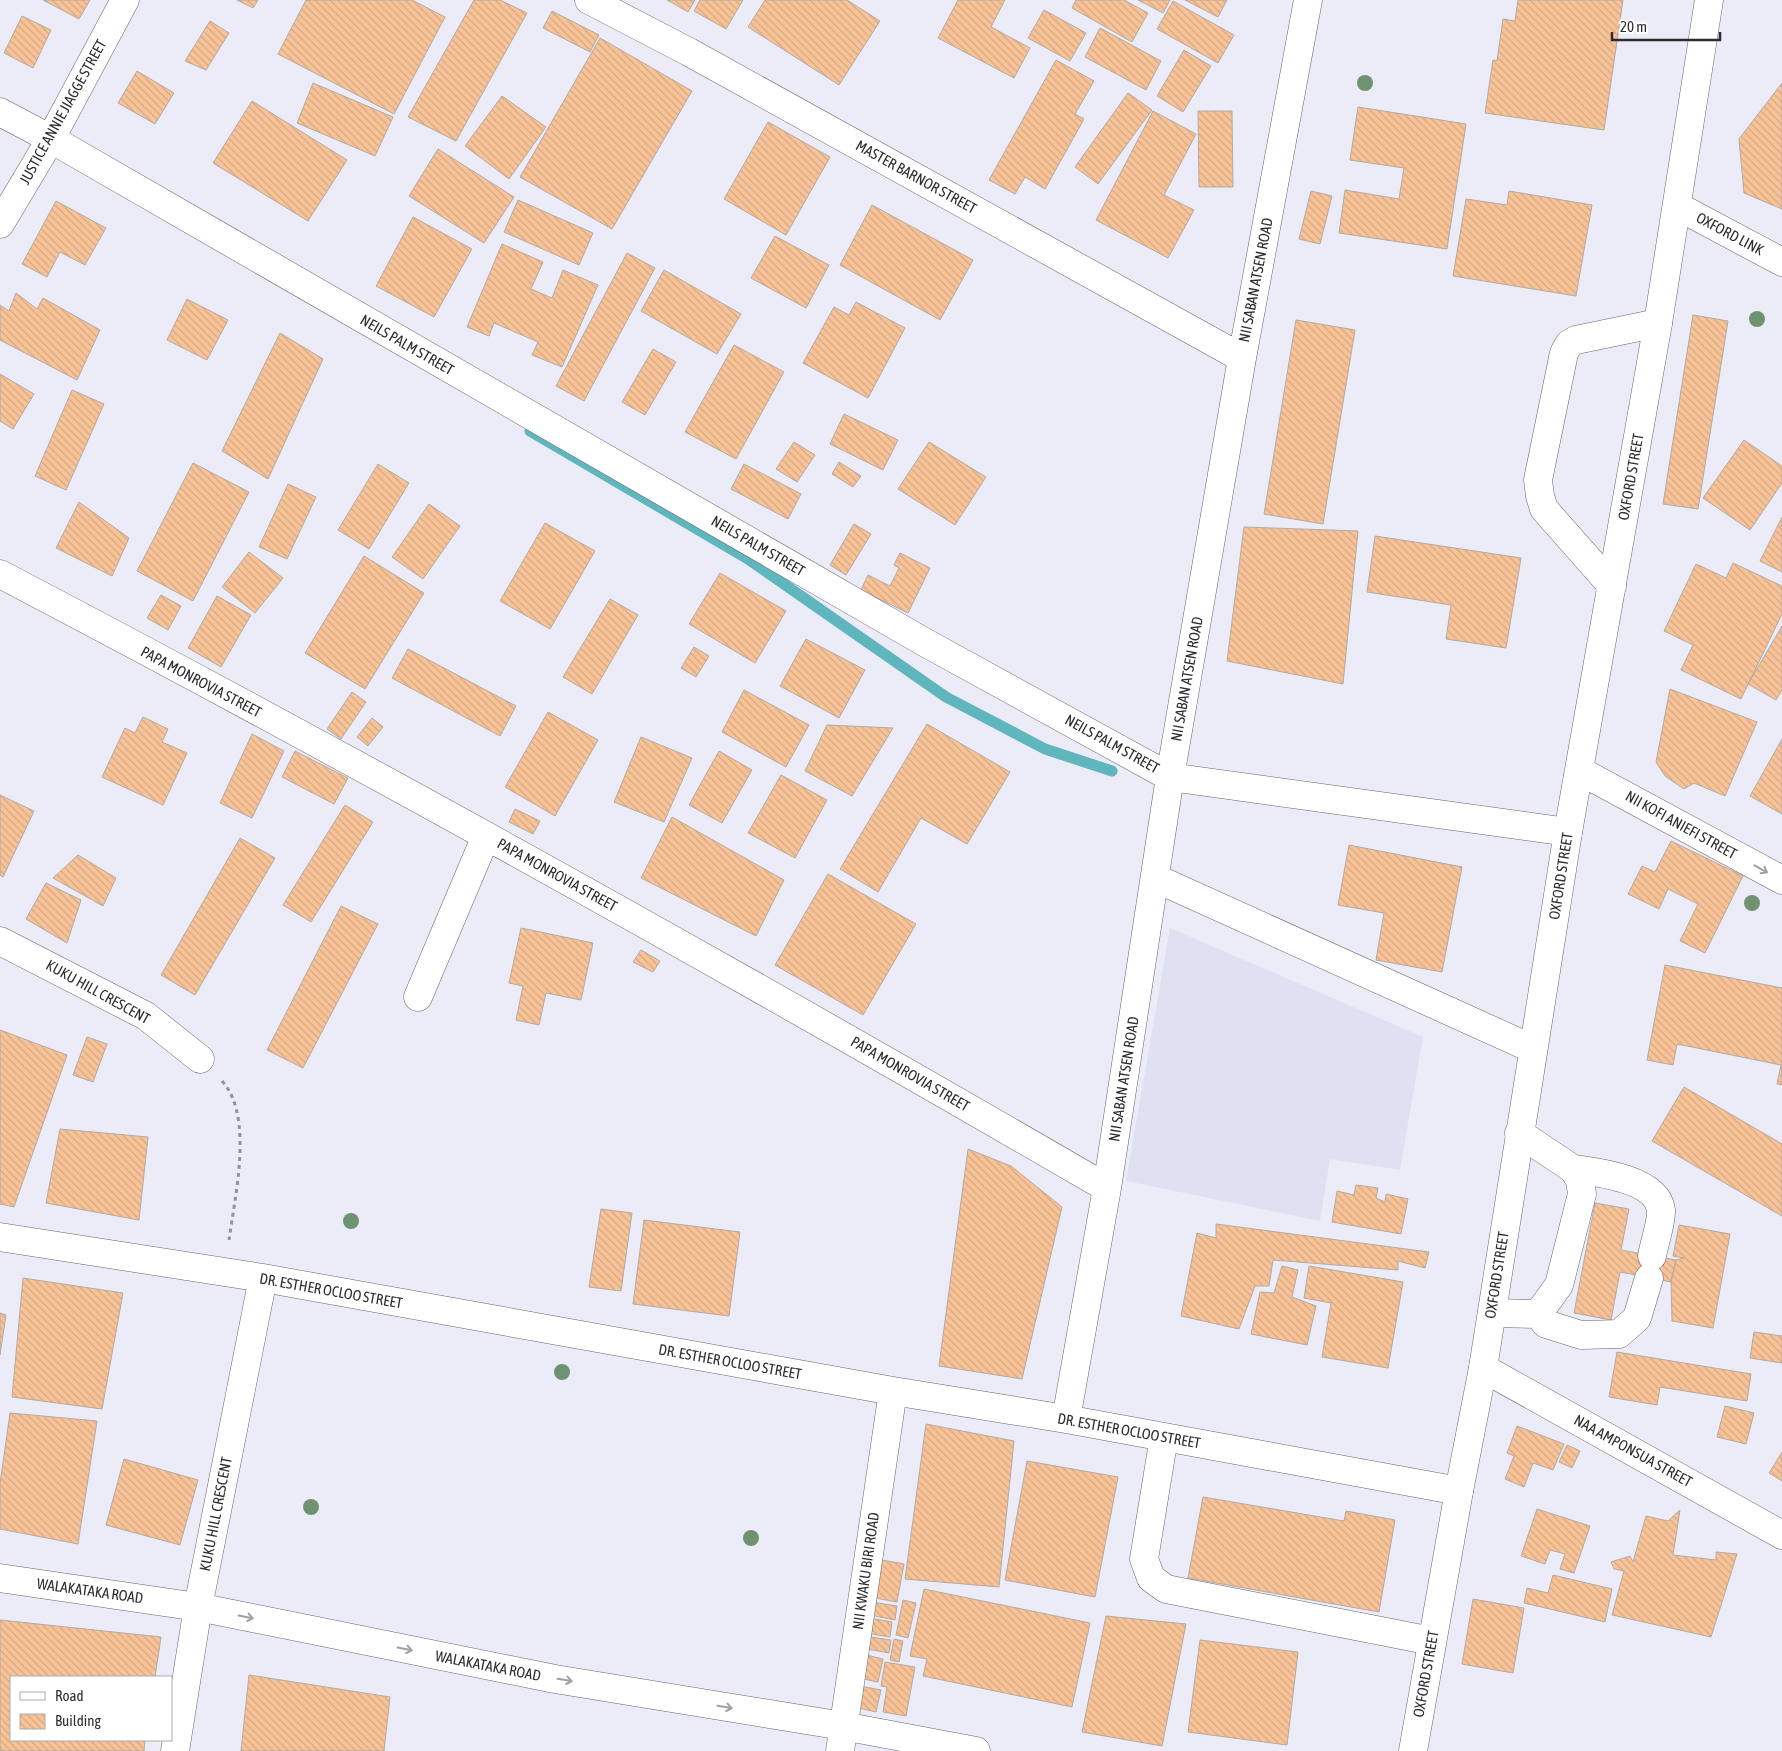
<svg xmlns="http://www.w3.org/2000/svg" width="1782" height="1751" viewBox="0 0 1782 1751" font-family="'Asap Condensed',sans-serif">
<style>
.built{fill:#e0e0f3}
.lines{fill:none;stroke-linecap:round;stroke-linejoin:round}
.stream{stroke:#5fb6bd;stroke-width:11}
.building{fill:url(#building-back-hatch);stroke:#b4aaa2}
.minor-casing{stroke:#65646f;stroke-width:29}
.major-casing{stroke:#65646f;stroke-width:29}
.path{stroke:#92929a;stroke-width:3;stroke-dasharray:4 4;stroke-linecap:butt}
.minor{stroke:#fff;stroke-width:28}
.major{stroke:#fff;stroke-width:28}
.tree{fill:#6f9270}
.oneway{stroke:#a0a0a2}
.labels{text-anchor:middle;stroke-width:5;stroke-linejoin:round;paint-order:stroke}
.street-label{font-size:15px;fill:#2d2d31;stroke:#fff}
</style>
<defs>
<pattern id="building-back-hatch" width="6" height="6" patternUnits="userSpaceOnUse" patternTransform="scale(1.25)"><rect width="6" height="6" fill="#f9c398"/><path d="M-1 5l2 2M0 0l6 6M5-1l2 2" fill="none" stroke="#d6a883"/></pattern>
</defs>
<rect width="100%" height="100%" fill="#ececf8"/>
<path class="built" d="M1170,928l253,109 -23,133 -70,-11 -10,62 -194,-40z"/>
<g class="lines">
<path class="stream" d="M530,431l218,128 198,138 99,52 67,22"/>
</g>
<path class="building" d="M43,0h47l-11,19z
M237,0h21l-5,8z
M306,0h106l33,17 -51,97 -116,-60z
M474,0h26l27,13 -71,128 -48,-24z
M667,0h28l-7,12z
M700,0h43l-17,29 -32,-18z
M765,0h82l33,21 -41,64 -91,-58z
M958,0h47l-14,27 39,21 -16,30 -76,-40z
M1076,0h48l24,13 -16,29 -60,-34z
M1138,0h32l-7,13z
M1185,0h42l-9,17z
M1518,0h105l-19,130 -119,-17 8,-53 4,1 6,-42 12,2z
M1173,1l61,34 -16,28 -61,-34z
M1044,10l42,23 -16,28 -42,-23z
M552,11l47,24 -9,17 -47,-24z
M22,16l29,14 -18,38 -29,-15z
M210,21l19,12 -23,37 -21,-9z
M1100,28l61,33 -15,29 -61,-33z
M600,38l92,53 -80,138 -92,-52z
M1184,50l27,16 -28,46 -26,-16z
M1056,60l38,21 -19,33 9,5 -39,70 -20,-12 -10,17 -26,-14z
M137,71l37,22 -19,31 -37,-21z
M313,83l80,34 -18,39 -78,-33z
M1782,83v126l-38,-16 -5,-54z
M1128,93l24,17 -54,74 -23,-17z
M502,96l44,31 -37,52 -44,-33z
M252,101l95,59 -39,61 -95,-58z
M1358,107l108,17 -19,125 -108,-16 6,-43 54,9 5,-31 -54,-8z
M1153,111l43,23 -32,61 30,15 -26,48 -72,-38z
M1198,111h34l1,76h-34z
M768,122l62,35 -44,78 -62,-36z
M438,149l76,48 -30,46 -75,-47z
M1311,191l21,5 -12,48 -21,-5z
M1509,191l83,14 -16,91 -123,-20 13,-77 41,6z
M518,200l75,33 -14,32 -75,-33z
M56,201l50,27 -21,37 -25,-13 -13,25 -25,-13z
M872,205l101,55 -33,60 -100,-55z
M413,217l59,32 -38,68 -58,-31z
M775,236l54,29 -23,43 -55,-30z
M502,244l41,18 -12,27 21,9 11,-28 35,15 -36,82 -30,-12 6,-13 -44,-19 -5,13 -22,-9z
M627,253l28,15 -71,133 -28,-15z
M664,270l77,44 -24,40 -76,-43z
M16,293l21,16 6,-11 57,32 -23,50 -77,-40v-35l9,6z
M187,299l41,21 -21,40 -40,-20z
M856,302l49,26 -37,70 -65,-35 31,-56 15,8z
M1693,315l35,6 -30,188 -35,-5z
M1296,320l59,10 -32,194 -59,-10z
M280,333l43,26 -55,120 -46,-28z
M734,345l50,27 -48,87 -51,-27z
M653,349l23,13 -31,53 -23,-13z
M0,374l34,20 -21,35 -13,-8z
M72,390l32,14 -38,86 -31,-14z
M844,414l54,26 -15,30 -53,-26z
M1744,440l38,26v17l-32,47 -47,-32z
M794,442l21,13 -18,27 -21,-13z
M929,442l57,35 -31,48 -57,-36z
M839,462l22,14 -8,11 -21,-13z
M193,463l56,29 -56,109 -56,-30z
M378,464l31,19 -40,66 -31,-19z
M744,464l57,30 -13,25 -57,-30z
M288,484l28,13 -29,62 -28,-12z
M79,502l50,36 -17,38 -56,-28z
M429,504l31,22 -37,53 -31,-22z
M1782,517v55l-22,-11z
M545,523l50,28 -45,78 -50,-28z
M854,524l17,10 -25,41 -16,-10z
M1244,527l114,4 -15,153 -116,-23z
M1375,536l146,22 -15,90 -60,-9 5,-34 -84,-13z
M249,552l34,26 -28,35 -33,-26z
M900,553l30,15 -22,45 -47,-23 7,-15 22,11 9,-18 -5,-3z
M364,556l60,37 -59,96 -60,-36z
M1733,563l49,23v28l-41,85 -60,-29 12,-25 -29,-14 32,-67 30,14z
M720,573l66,38 -31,52 -66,-39z
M161,595l20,11 -13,24 -21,-12z
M217,596l34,19 -30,52 -33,-19z
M610,599l28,16 -46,79 -29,-17z
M1782,626v64l-6,10 -28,-16z
M806,639l59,31 -26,48 -59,-32z
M694,647l15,9 -13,21 -15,-9z
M408,649l108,57 -16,30 -108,-58z
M1670,689l87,33 -32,74 -31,-13 -10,6 -19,-13 -9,-14z
M744,690l65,35 -23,42 -64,-35z
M352,692l14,10 -25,37 -14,-10z
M548,712l50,28 -43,76 -50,-29z
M143,717l25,12 -6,13 25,11 -24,52 -61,-28 23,-49 10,5z
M372,718l11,9 -15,19 -11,-9z
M927,724l83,48 -43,72 -46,-26 -43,74 -38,-23z
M827,725l66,3 -41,68 -47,-25z
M252,734l32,17 -32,67 -32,-15z
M641,737l51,21 -28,64 -50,-20z
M1782,739v75l-32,-18z
M295,751l53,27 -14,26 -52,-27z
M719,751l33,19 -30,53 -33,-18z
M781,775l46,25 -32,58 -47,-25z
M0,795l34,16 -31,66 -3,-2z
M345,805l28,17 -62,100 -28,-17z
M515,809l25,12 -7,13 -24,-12z
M672,817l112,63 -28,56 -115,-58z
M240,838l35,20 -80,137 -34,-20z
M1671,841l72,35 -38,77 -25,-12 18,-37 -30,-15 -9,20 -31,-15 14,-28 13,6z
M1349,845l113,22 -20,105 -66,-12 8,-47 -46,-8z
M78,855l38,23 -13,28 -50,-28z
M828,874l88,50 -53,91 -88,-50z
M46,883l35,17 -14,43 -41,-24z
M341,906l37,18 -75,144 -36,-18z
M521,928l72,15 -12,57 -35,-7 -7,32 -23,-5 7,-34 -14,-3z
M641,950l19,11 -7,11 -20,-10z
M1665,965l117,23v97l-5,-1 4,-19 -104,-21 -4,21 -26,-5z
M0,1030l67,25 -53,152 -14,-3z
M87,1037l20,7 -14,38 -20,-7z
M1684,1087l98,57v72l-130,-75z
M60,1129l88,8 -9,83 -93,-17z
M968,1149l43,17 51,41 -40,172 -83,-13z
M1356,1185l22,3 -2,10 9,4 1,-8 22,5 -7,35 -69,-12 5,-31 17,4z
M1595,1203l34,6 -8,41 55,10 -5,22 -51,-10 -9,48 -37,-7z
M601,1209l31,4 -11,78 -32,-4z
M644,1220l96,12 -11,84 -96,-12z
M1216,1224l213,28 -4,16 -27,-7v9l-125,-10 -4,26h-14l-16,43 -58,-13 16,-83 19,5z
M1679,1225l51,9 -17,94 -41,-7 -1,-39 5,-22 8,-2 -11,-2z
M1282,1266l16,4 -6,27 24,9 -9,39 -56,-11 9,-42 14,1z
M1309,1266l94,16 -15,86 -66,-11 9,-54 -27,-5z
M23,1278l100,15 -21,116 -90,-12z
M0,1313l6,2 -6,40z
M1754,1332l28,4v27l-32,-5z
M1617,1352l134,22 -4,27 -87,-14 -3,18 -48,-8z
M1725,1406l29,7 -8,31 -29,-7z
M10,1413l87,8 -19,123 -78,-15v-45z
M926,1424l88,17 -15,146 -94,-8z
M1517,1426l47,18 -11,26 -20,-7 -9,24 -19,-8 9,-23 -7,-3z
M1567,1445l13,6 -8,17 -13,-6z
M1782,1452v29l-13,-8z
M124,1459l74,21 -18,65 -74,-20z
M1027,1461l91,16 -23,120 -90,-17z
M1203,1497l141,24 2,-10 49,9 -16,92 -191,-34z
M1537,1509l53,17 -16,47 -14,-4 5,-15 -15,-4 -5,14 -24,-8z
M1680,1510l-7,45 43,5v-8l21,2 -26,83 -99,-22 12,-44 -10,-2 -3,-7 19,-6 3,6 13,-46 22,5z
M882,1560l22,4 -7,38 -22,-4z
M1553,1575l59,14 -7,33 -81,-19 3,-15 21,5z
M924,1589l166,34 -18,84 -149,-31 4,-17 -17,-3z
M1473,1599l51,9 -11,65 -51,-9z
M903,1600l13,3 -8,35 -12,-3z
M872,1602l25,4 -2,14 -25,-5z
M1106,1616l80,8 -24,122 -80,-14z
M870,1618l22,4 -2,15 -23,-4z
M0,1620l161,17 -6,40h-144v63h134l-1,11h-144z
M864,1636l27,4 -2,13 -27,-5z
M894,1639l9,2 -4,21 -9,-2z
M1200,1640l98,12 -11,93 -99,-13z
M862,1654l21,5 -5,23 -20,-4z
M885,1662l30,5 -9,49 -23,-4 4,-25 -6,-1z
M249,1675l141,22 -6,54h-143z
M855,1685l26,5 -5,22 -26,-6z"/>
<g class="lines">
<defs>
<path id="minor" d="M589,0l100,52 553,306
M0,112l51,27 875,504 244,134 398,55
M1677,206l105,56
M0,224l49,-82 76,-142
M0,574c374,196 742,402 1107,614
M1612,586l-68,-77 -4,-13 -2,-16 26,-127 5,-9 7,-4 82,-17
M1580,771l202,109
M1155,878l378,171
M0,941l146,75 54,43
M418,997l68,-161
M1573,1169c24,3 84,10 88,41 1,11 -7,34 -9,46
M0,1237l263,41 630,113 173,28 393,72
M1492,1313l46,1 21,-29 23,-91 -2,-14 -7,-11 -54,-36
M1538,1314l8,10 35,11 38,-1 18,-16 12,-40
M1483,1368l299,167
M1066,1419l41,-231 63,-411 72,-419 66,-358
M1164,1437l-20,122 7,19 15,11 266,52
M0,1578l198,29 357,72 288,47 133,25
M175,1751l23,-144 65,-329
M840,1751l53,-360"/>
<path id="major" d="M1413,1751l46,-260 24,-123 85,-536 90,-509 51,-323"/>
</defs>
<use href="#minor" class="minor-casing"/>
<use href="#major" class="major-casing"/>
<path class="path" d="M222,1081c32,35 13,115 7,159"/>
<use href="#minor" class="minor"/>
<use href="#major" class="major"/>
</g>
<g class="tree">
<circle cx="1365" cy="83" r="8"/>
<circle cx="1757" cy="319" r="8"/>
<circle cx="1752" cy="903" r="8"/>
<circle cx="351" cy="1221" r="8"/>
<circle cx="562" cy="1372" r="8"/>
<circle cx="311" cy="1507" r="8"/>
<circle cx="751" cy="1538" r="8"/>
</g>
<defs><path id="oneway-shaft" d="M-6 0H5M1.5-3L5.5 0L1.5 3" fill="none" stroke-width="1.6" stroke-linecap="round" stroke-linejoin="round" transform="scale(1.25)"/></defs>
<g class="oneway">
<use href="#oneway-shaft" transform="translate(1761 869) rotate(29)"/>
<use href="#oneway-shaft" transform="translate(246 1617) rotate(11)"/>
<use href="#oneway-shaft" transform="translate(405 1649) rotate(11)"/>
<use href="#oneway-shaft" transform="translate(565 1680) rotate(9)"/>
<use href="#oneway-shaft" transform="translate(725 1707) rotate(9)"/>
</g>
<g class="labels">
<g class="street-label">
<text transform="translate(63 112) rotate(-61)" y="5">JUSTICE ANNIE JIAGGE STREET</text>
<text transform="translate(916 177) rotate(29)" y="5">MASTER BARNOR STREET</text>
<text transform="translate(1730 234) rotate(28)" y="5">OXFORD LINK</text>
<text transform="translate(1256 280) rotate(-79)" y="5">NII SABAN ATSEN ROAD</text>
<text transform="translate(407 345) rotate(30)" y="5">NEILS PALM STREET</text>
<text transform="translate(1631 477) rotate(-80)" y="5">OXFORD STREET</text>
<text transform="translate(758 546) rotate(30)" y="5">NEILS PALM STREET</text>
<text transform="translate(1187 679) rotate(-80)" y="5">NII SABAN ATSEN ROAD</text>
<text transform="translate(201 682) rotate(28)" y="5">PAPA MONROVIA STREET</text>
<text transform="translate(1112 744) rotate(29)" y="5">NEILS PALM STREET</text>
<text transform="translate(1681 825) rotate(29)" y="5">NII KOFI ANIEFI STREET</text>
<text transform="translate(557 875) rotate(29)" y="5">PAPA MONROVIA STREET</text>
<text transform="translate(1561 876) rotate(-81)" y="5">OXFORD STREET</text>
<text transform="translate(98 992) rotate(29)" y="5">KUKU HILL CRESCENT</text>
<text transform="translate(910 1074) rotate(30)" y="5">PAPA MONROVIA STREET</text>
<text transform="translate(1124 1079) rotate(-81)" y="5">NII SABAN ATSEN ROAD</text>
<text transform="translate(1497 1275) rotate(-81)" y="5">OXFORD STREET</text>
<text transform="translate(331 1291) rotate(10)" y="5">DR. ESTHER OCLOO STREET</text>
<text transform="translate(730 1362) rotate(10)" y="5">DR. ESTHER OCLOO STREET</text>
<text transform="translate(1129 1431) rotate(10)" y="5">DR. ESTHER OCLOO STREET</text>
<text transform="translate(1633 1451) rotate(29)" y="5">NAA AMPONSUA STREET</text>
<text transform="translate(216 1514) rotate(-79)" y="5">KUKU HILL CRESCENT</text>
<text transform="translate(866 1571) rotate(-82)" y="5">NII KWAKU BIRI ROAD</text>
<text transform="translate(90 1591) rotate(8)" y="5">WALAKATAKA ROAD</text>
<text transform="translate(488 1666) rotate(11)" y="5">WALAKATAKA ROAD</text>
<text transform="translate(1426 1674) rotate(-80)" y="5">OXFORD STREET</text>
</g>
</g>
<rect x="10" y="1676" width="162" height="65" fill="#ffffff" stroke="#ababad"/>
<rect x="20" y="1692" width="25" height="8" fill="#ffffff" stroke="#ababad"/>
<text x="55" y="1701" font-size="15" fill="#2d2d31">Road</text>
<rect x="20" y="1714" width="25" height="15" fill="url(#building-back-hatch)" stroke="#ababad"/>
<text x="55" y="1726" font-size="15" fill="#2d2d31">Building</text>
<path d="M1612 32v8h108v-8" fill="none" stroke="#2d2d31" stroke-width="2.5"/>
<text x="1620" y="32" font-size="15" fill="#2d2d31" stroke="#ffffff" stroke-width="4" paint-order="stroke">20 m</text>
</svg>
